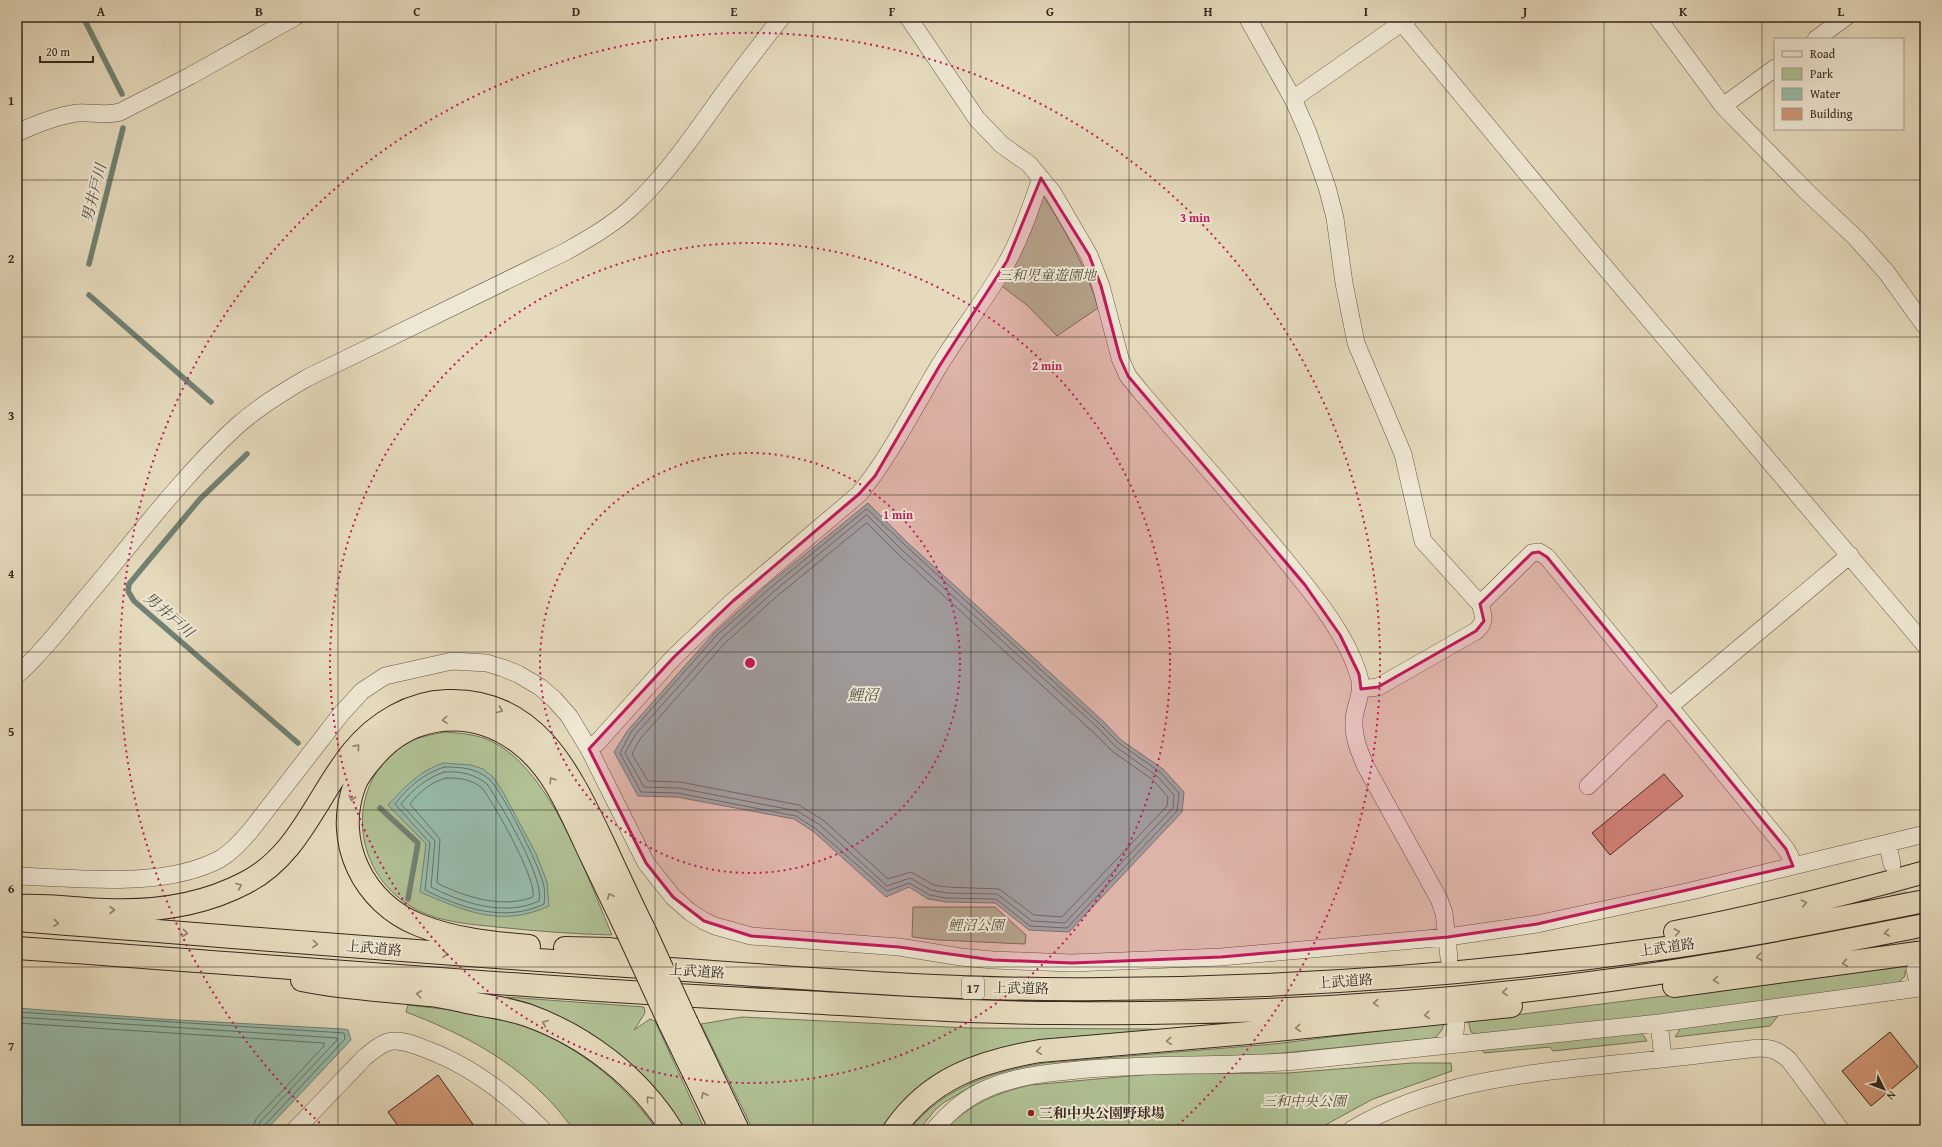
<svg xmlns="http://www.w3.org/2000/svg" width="1942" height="1147" viewBox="0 0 1942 1147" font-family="'Gentium Book Plus','Noto Serif JP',serif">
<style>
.green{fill:#b0c194;stroke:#74755a}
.water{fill:#97bbab;stroke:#718173}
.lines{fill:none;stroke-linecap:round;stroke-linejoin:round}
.shore{stroke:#687265;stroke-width:1}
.stream{stroke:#718173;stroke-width:5.5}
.building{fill:#cf9676;stroke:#39291f}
.minor-tunnel{stroke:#c3b79d;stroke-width:17;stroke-dasharray:17 8;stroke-linecap:butt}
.minor-casing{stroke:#645546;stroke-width:18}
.highway-casing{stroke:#39291f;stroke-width:24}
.minor{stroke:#eee7d3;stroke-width:17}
.highway{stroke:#e5dabc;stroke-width:22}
.highway-bridge-casing{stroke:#39291f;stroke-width:24;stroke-linecap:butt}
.highway-bridge{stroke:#e5dabc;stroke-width:22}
.oneway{stroke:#8f826e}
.marked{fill:#c2185b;fill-opacity:0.2;stroke:#c2185b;stroke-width:3;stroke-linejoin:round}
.grid{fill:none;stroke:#39291f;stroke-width:1;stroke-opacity:0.55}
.ring{fill:none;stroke:#c2185b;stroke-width:2;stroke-dasharray:2 4}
.poi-dot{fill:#8f2418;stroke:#eee7d3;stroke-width:1.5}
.labels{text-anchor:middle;stroke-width:4;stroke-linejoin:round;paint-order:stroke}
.shield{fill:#eee7d3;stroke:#6f6255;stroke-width:1}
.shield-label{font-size:13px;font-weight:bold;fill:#39291f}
.park-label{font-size:14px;font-style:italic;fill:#574f3c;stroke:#eee7d3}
.street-label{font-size:14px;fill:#39291f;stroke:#eee7d3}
.poi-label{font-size:14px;font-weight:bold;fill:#39291f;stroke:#eee7d3;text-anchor:start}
.water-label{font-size:15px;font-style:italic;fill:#504e42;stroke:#eee7d3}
.centre{fill:#c2185b;stroke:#eee7d3;stroke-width:2}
.ring-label{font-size:12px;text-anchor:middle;font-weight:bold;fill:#c2185b;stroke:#eee7d3;stroke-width:4;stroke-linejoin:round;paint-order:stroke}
.neatline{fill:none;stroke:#39291f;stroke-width:1.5}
.grid-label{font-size:13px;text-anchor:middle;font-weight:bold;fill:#39291f}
</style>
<rect width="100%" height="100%" fill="#e5dabc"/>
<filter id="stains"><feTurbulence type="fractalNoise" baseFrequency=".005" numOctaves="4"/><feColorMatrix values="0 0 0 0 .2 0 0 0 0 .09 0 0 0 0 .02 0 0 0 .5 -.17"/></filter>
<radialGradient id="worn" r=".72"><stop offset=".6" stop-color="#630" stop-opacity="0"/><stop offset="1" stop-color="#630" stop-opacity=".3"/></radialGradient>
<path class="green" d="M1044,197c22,35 43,71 54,111l-41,28 -30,-31 -28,-21 40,-86z
M444,732c13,1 30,2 42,7 63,24 101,138 126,196 -39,-1 -77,-4 -115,-8 -28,-3 -61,-5 -85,-20 -62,-36 -68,-125 -6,-164 11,-6 26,-8 38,-11z
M913,907h82l31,28 -1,9 -87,-4 -26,-3z
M1925,963v5l-20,3v5l-7,7 -247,34 -176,17 -4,-2 -3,-11z
M507,997l137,10 1,6 -11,17 16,-11 5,2 50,109h-24l-16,-27 -159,-102z
M408,1005c24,3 49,5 73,9 73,13 134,57 176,116h-83c-10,-13 -20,-26 -32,-37 -38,-38 -86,-62 -136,-81z
M1778,1016l-8,10 -95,11 7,-11z
M742,1017l227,11 181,1 21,3c-33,3 -66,6 -100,9 -79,7 -144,15 -190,89h-128l-52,-106z
M1444,1023l-2,7 -7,8 -163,16 -171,8 -112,18 -17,6 -29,17 -8,7 -16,20h-10c35,-43 82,-58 135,-67l230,-19z
M1640,1033l4,3 3,5 -94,10 -3,-4 -66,6 -3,-4z
M1412,1063h39l1,8 -79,28 -57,31h-371c23,-25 53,-38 86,-45l121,-11 136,-1z"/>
<path class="water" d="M868,503l40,40 195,178 18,19 42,29 21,23 -2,20 -113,120 -40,-2 -34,-27 -49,-1 -18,-3 -19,-12 -23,10 -72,-65 -20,-13 -117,-22 -39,-1 -24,-44 14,-22 86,-97 52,-47z
M443,763l28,2 12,4 11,9 9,14 33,62 11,28 2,24c-48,22 -84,5 -129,-14l6,-48 -38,-39c18,-19 30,-33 55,-42z
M17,1008l143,11 183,10 5,1 3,10 -85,90h-249z"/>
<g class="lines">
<path class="shore" d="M867,509l39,37 194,178 19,19 41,29 19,21 -2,18 -110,117 -37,-2 -34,-27 -50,-1 -16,-3 -21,-12 -22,8 -71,-62 -20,-13 -118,-23 -37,-1 -21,-39 11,-21 86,-97 52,-46z
M867,515l35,35 195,177 19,20 41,29 17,19 -1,13 -108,115 -33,-2 -35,-27 -50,-1 -16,-3 -21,-12 -23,8 -67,-61 -23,-14 -118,-23 -35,-1 -19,-34 10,-18 86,-96 51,-46z
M867,523l31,31 195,178 19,19 41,29 15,17 -1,9 -105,111 -28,-2 -35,-26 -52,-2 -13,-2 -23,-13 -23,7 -65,-59 -24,-15 -119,-23 -32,-1 -16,-27 8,-15 85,-96 51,-46z
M444,767c17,0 33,1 46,13 12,11 49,85 53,103 2,5 2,15 1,21 -39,19 -83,4 -119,-14l5,-47 -35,-39c13,-17 28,-30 49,-37z
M444,772c17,-1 30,2 43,12 14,21 58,94 52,117 -34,16 -77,2 -108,-14l4,-46 -34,-37c12,-15 26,-26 43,-32z
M446,778c14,0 26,1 37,11 12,17 54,90 50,108 -31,12 -68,0 -96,-14l3,-44 -30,-35c9,-12 21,-22 36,-26z
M17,1012l327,21 1,6 -81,87 -1,4
M17,1017l320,21v2l-77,82 -2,8
M17,1023l307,20v3l-68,73 -4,11"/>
<path class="stream" d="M83,17l39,77
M89,264l34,-136
M89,295l122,107
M247,454l-47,45 -71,85 -1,7 6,10 164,142
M380,808l38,35 -10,56"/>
</g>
<path class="building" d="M1664,774l19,22 -73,59 -18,-22z
M1890,1032l28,35 -47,39 -29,-35z
M438,1075l39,55h-76l-13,-18z"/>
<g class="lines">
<path class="minor-tunnel" d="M1893,868l21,98"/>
<defs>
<path id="minor" d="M908,17l69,102 25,26 27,19 24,29 36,62 12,31 19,72 8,18 13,16c47,55 96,109 142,165 28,35 61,73 75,116 7,19 -3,31 -4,47 -1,17 5,31 12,47l73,132 5,14 5,45
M1247,17l46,82 15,34 19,54 8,31 9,65 12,60 47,111 20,87 57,63c4,12 6,18 -4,27l-98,56 -17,2
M1657,17l66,89 85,87 48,45 31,35 38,53
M1403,22l5,8 179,216 338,399
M1816,39l30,-22
M1293,99l117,-82
M1723,106l52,-38
M17,133c19,-9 39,-17 60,-20 14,-1 29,3 43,-1l70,-36 105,-59
M1480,604l52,-51 7,-1 8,5 239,292 4,7 3,10
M17,675c25,-22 45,-49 66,-74 49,-57 99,-125 154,-175 21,-19 46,-34 70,-48l258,-126c23,-13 46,-26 66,-44 36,-33 63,-74 92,-114 19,-26 39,-52 59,-77
M589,749l8,-6 77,-86 59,-56 126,-107c32,-39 54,-85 80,-128 22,-36 48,-68 68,-104 15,-27 24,-56 34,-84
M1588,786l82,-80 180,-151
M1888,845l4,19
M17,876c62,2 147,13 203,-17 12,-7 22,-18 31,-29l90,-116 21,-23 23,-15 67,-15 35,2 16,5 15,6 22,13 14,12 15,17 20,33 57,114 27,34 17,15 14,9 11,5 36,10 148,11 62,10 32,3 79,3 149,-6 227,-20 89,-13 154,-33 234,-57
M1659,1023l4,35
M1454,1044l2,-22
M295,1130l69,-72c8,-7 18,-16 29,-17 12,-1 24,5 35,9 45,17 82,46 115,80
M934,1130c14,-17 31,-32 52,-41 30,-13 60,-16 92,-19 73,-7 146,-3 219,-9l362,-38 260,-35 -4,-18
M1351,1130c82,-49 180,-57 272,-67 45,-4 90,-10 136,-15 13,0 20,3 30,12l52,70"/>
<path id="highway" d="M17,906c29,-2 59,3 88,4 47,2 98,-5 140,-27 54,-27 72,-88 108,-132 23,-28 57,-49 94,-50 88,-3 122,70 155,139 14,30 28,61 43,91
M17,920c218,17 435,35 653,49 144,10 288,22 433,20 183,-1 366,-14 547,-39 92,-12 184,-31 275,-49
M1675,932c84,-16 168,-37 250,-60
M529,946c-37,-3 -76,-7 -110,-21 -56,-22 -86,-84 -64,-141 4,-10 11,-18 18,-26 39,-47 103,-51 150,-12 30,24 46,63 62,97 14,29 28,59 42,88
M17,948c263,18 525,41 788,54 86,5 173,11 259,11 210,2 427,-12 634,-46 76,-12 151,-27 227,-42
M565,948l45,1 32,6
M302,980c42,9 84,10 127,15 14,1 28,5 42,8 18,3 38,6 56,12 59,21 112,62 145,115
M1674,986l251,-34
M669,1022l52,108
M687,1023l51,107
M894,1130c36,-52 87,-69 146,-79l208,-18 263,-27"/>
</defs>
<use href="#minor" class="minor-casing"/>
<use href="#highway" class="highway-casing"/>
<use href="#minor" class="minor"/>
<use href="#highway" class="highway"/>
<defs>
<path id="highway-bridge" d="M627,931l42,91
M645,931l42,92"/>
</defs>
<use href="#highway-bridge" class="highway-bridge-casing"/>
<use href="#highway-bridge" class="highway-bridge"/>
</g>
<defs><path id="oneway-chevron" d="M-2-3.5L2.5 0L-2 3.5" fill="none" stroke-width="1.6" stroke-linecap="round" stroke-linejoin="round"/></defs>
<g class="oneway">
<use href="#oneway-chevron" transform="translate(500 710) rotate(22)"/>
<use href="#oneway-chevron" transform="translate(445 720) rotate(175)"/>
<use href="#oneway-chevron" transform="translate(357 747) rotate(-48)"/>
<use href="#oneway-chevron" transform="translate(552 780) rotate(-123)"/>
<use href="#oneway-chevron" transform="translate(352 798) rotate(104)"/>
<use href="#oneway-chevron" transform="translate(239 886) rotate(-23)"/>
<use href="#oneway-chevron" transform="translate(610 896) rotate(-115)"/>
<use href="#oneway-chevron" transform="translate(1804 903) rotate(-13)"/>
<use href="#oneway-chevron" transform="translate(112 910)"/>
<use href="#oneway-chevron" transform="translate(56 923) rotate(5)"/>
<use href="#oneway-chevron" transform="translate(1677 932) rotate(-11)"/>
<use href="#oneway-chevron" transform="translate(185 933) rotate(5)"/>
<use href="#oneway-chevron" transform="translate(1887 933) rotate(169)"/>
<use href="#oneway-chevron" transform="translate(315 944) rotate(5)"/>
<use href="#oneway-chevron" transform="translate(445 954) rotate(5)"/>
<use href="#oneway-chevron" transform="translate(1759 957) rotate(170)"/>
<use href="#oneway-chevron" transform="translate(1845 963) rotate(172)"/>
<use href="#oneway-chevron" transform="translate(1716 980) rotate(172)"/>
<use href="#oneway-chevron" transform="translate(1505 992) rotate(175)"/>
<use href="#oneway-chevron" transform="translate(419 994) rotate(-174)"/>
<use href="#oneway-chevron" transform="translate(1376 1003) rotate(177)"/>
<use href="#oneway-chevron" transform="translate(1427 1015) rotate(175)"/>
<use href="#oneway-chevron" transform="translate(545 1023) rotate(-158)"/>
<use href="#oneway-chevron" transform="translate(1298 1028) rotate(174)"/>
<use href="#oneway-chevron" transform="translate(1169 1041) rotate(176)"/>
<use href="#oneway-chevron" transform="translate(1039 1051) rotate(172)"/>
<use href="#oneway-chevron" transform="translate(704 1095) rotate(-116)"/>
<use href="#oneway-chevron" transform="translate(649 1099) rotate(-130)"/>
</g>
<path class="marked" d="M1041,178l48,77 12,31 19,72 8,18 177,209 35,50 19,39 2,15 17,-2 98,-56 8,-10 -4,-17 52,-51 7,-1 8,5 239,292 7,17 -256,58 -89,13 -227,20 -149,6 -79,-3 -94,-13 -148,-11 -47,-15 -31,-24 -27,-34 -57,-114 85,-92 59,-56 126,-107 16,-18 65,-111 67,-104z"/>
<path class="grid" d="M180,17v1113M338,17v1113M496,17v1113M655,17v1113M813,17v1113M971,17v1113M1129,17v1113M1287,17v1113M1446,17v1113M1604,17v1113M1762,17v1113M17,180h1908M17,337h1908M17,495h1908M17,652h1908M17,810h1908M17,967h1908"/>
<g class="ring">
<circle cx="750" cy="663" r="210"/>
<circle cx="750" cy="663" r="420"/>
<path d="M324 1127A630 630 0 1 1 1176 1127"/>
</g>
<circle class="poi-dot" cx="1031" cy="1113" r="4"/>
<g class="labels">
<rect class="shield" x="962" y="977" width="22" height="22" rx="3"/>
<g class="shield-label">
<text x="973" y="993">17</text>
</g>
<g class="park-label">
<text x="1047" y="280">三和児童遊園地</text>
<text x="976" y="930">鯉沼公園</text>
<text x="1304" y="1106">三和中央公園</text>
</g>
<g class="street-label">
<text transform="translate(1667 947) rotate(-8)" y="5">上武道路</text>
<text transform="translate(374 948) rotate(5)" y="5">上武道路</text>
<text transform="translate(697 971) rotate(4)" y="5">上武道路</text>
<text transform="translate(1345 981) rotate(-4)" y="5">上武道路</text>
<text transform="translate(1021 988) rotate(1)" y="5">上武道路</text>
</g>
<g class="poi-label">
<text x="1039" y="1118">三和中央公園野球場</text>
</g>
<g class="water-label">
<text transform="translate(94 193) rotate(-76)" y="5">男井戸川</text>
<text transform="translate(169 615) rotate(41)" y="5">男井戸川</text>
<text x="863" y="700">鯉沼</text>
</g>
</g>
<circle cx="750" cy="663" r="6" class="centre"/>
<g class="ring-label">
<text x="1195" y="222">3 min</text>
<text x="1047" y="370">2 min</text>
<text x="898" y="519">1 min</text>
</g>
<rect width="1942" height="1147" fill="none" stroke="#e5dabc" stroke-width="44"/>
<rect x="1774" y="38" width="130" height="92" fill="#eee7d3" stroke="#a69b8b"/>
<rect x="1782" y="51" width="20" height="6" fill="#eee7d3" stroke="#a69b8b"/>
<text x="1810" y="58" font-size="12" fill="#39291f">Road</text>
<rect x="1782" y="68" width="20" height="12" fill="#b0c194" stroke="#a69b8b"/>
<text x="1810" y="78" font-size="12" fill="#39291f">Park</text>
<rect x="1782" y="88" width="20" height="12" fill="#97bbab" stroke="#a69b8b"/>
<text x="1810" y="98" font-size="12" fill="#39291f">Water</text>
<rect x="1782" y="108" width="20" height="12" fill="#cf9676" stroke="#a69b8b"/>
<text x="1810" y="118" font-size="12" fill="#39291f">Building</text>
<g transform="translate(1884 1089) rotate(132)" stroke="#eee7d3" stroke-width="3" paint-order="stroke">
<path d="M0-3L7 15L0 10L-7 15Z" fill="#39291f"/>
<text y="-6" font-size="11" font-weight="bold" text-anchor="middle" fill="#39291f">N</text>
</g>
<path d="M40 56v6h53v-6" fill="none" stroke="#39291f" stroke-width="2"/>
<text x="46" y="56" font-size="12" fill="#39291f" stroke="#eee7d3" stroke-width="3" paint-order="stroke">20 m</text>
<rect x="22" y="22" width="1898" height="1103" class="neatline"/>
<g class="grid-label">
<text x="101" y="16">A</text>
<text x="259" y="16">B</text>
<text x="417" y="16">C</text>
<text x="576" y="16">D</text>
<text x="734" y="16">E</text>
<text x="892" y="16">F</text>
<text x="1050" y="16">G</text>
<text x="1208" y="16">H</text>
<text x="1366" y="16">I</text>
<text x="1525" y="16">J</text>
<text x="1683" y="16">K</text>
<text x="1841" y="16">L</text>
<text x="11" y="105">1</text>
<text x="11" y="263">2</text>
<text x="11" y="420">3</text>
<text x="11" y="578">4</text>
<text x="11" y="736">5</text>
<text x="11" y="893">6</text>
<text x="11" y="1051">7</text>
</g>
<rect width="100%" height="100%" filter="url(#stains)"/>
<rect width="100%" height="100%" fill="url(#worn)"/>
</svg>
